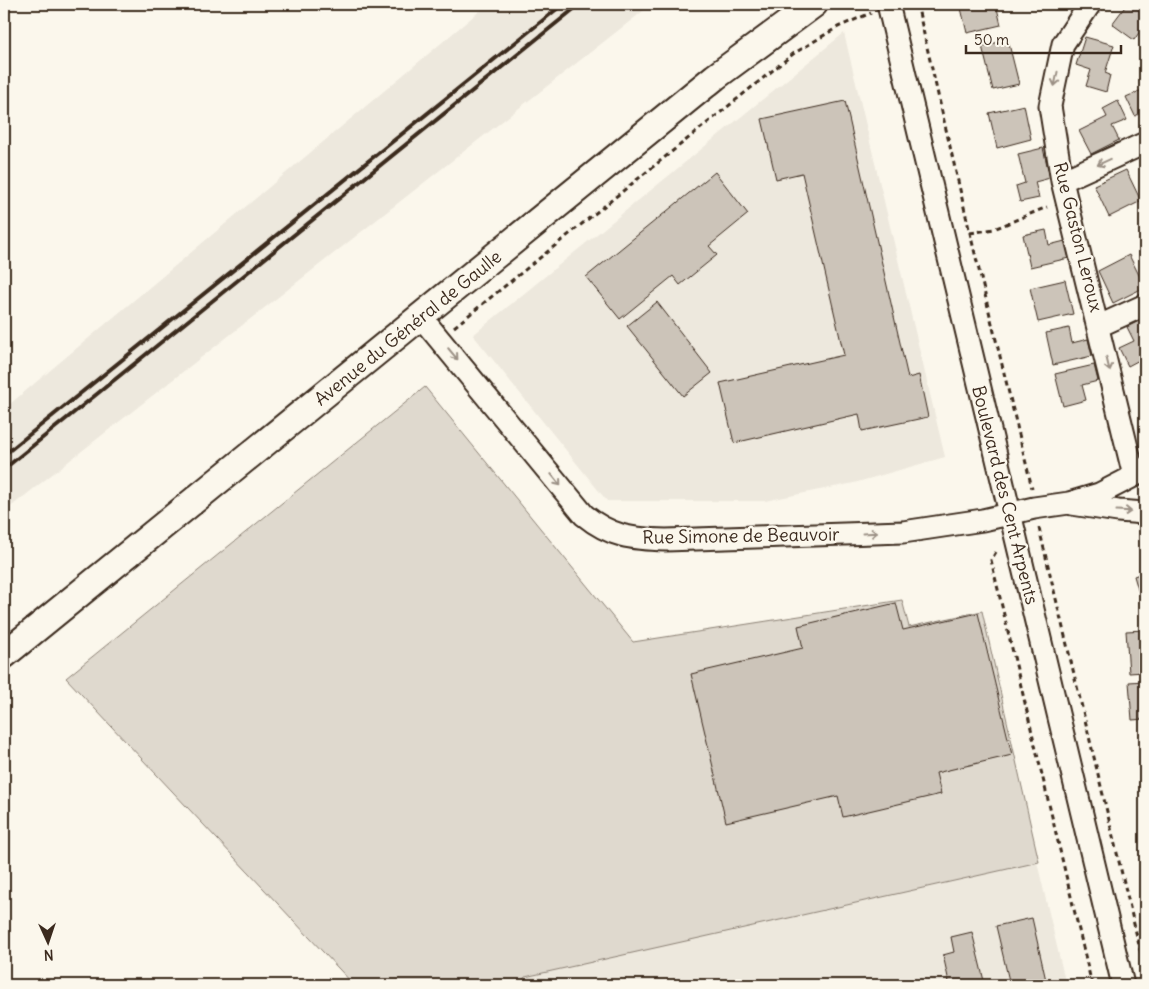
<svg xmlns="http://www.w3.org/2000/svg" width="1149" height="989" viewBox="0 0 1149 989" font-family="Delius,sans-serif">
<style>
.built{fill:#ede8dd}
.green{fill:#dfd9ce;stroke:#8d8276}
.building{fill:#ccc4b9;stroke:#3b2a1e}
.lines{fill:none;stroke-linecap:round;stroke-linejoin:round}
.minor-casing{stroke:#3b2a1e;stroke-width:25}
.major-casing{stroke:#3b2a1e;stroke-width:30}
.path{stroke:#3b2a1e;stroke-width:3;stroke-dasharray:5 4;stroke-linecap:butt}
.minor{stroke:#fbf7ec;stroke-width:21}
.major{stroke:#fbf7ec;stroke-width:26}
.rail{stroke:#3b2a1e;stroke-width:4}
.oneway{stroke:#9b9085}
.labels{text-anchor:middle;stroke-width:5;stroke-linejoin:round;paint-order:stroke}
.street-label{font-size:18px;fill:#3b2a1e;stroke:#fbf7ec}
</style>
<rect width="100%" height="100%" fill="#fbf7ec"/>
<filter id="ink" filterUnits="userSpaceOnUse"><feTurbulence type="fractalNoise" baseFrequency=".02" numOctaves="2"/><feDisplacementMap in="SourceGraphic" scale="10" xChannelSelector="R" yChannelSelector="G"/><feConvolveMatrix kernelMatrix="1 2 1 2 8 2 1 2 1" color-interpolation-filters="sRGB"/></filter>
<g filter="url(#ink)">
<path class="built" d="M488,4h164l-648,508v-103z
M844,33l101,424 -91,26 -89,18h-158l-134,-166z
M1037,862l29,123h-549l8,-8z"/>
<path class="green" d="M425,387l208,255 269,-42 7,27 73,-16 57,251 -514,115 -8,8h-163l-288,-307z"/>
<path class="building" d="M960,4h36l5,21 -34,8z
M1127,4h18v20l-11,16 -22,-16z
M1085,37l29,8 -9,28 5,2 -4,17 -20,-6 5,-16 -15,-5z
M1008,40l11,44 -26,6 -11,-44z
M1142,90l3,5v16l-10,5 -9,-19z
M845,101l63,277 11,-3 9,42 -66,14 -3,-17 -125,29 -14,-60 124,-28 -42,-182 -26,6 -14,-60z
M1118,101l9,19 -15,6 7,14 -28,14 -12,-23 28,-14 -4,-8z
M1024,105l7,34 -34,9 -8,-35z
M1043,148l7,30 -15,4 4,16 -19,4 -4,-16 9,-3 -7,-29z
M1126,170l15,31 -32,16 -15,-32z
M715,172l33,42 -39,32 8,9 -37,30 -7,-9 -53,43 -34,-42z
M1046,230l3,15 16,-4 4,17 -39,9 -7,-32z
M1129,255l16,32 -32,16 -15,-32z
M1065,280l8,34 -35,8 -8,-34z
M657,302l55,71 -29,23 -56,-70z
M1145,318v33l-4,2 2,5 -15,8 -9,-18 15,-7 -7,-14z
M1069,328l3,15 16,-4 4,17 -39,9 -7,-32z
M1094,365l4,16 -16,4 4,15 -23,6 -8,-32z
M1145,572v31h-3l-8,-27z
M896,603l7,27 75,-17 34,142 -76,18 5,21 -98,23 -5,-21 -112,26 -35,-148 112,-26 -5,-22z
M1145,630v42l-16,1 -3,-42z
M1145,681v38l-13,1 -3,-38z
M1032,918l15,67h-37l-14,-59z
M972,932l13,53h-48l12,-3 -6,-27 11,-3 -3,-15z"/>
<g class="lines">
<defs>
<path id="minor" d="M888,4l235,981
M1090,4l-27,40 -13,62 12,75 72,295
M1062,181l83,-38
M421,317l163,198c27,22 48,24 82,25l237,-8 80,-12 51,-12 35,-5 30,-9 35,-18 11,-8
M1099,326l46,-21
M1072,504l46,7 27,2"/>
<path id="major" d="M4,655l711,-578 99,-73"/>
</defs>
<use href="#minor" class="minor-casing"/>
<use href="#major" class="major-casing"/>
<path class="path" d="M917,4l53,229 62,255
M970,233l24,-4 53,-22
M454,327l339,-273 45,-27 33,-14
M1039,528l106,442
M996,552l-5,8 101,425"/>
<use href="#minor" class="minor"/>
<use href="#major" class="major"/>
<path class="rail" d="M4,455l559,-451
M4,469l576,-465"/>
</g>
<defs><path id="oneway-shaft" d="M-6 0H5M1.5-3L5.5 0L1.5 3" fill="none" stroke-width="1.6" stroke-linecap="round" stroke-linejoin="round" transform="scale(1.25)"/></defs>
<g class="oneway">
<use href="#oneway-shaft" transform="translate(1056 79) rotate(102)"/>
<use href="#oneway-shaft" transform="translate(1104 162) rotate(155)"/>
<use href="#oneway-shaft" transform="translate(453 354) rotate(50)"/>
<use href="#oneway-shaft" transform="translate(1108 364) rotate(77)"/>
<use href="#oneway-shaft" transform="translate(556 480) rotate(51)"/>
<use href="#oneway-shaft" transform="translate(1124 511) rotate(3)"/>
<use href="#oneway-shaft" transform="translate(870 533) rotate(-3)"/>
</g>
</g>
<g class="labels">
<g class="street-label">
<text transform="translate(1078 237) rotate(76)" y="6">Rue Gaston Leroux</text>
<text transform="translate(408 328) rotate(-39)" y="6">Avenue du Général de Gaulle</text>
<text transform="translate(1005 495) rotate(76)" y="6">Boulevard des Cent Arpents</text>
<text transform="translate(741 536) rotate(-1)" y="6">Rue Simone de Beauvoir</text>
</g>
</g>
<rect width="1149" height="989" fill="none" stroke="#fbf7ec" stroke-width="20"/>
<rect x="10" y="10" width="1129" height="969" fill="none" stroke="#3b2a1e" stroke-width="2" filter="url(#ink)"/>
<g transform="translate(48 942) rotate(177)" stroke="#fbf7ec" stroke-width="4" paint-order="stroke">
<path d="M0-4L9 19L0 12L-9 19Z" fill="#3b2a1e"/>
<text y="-8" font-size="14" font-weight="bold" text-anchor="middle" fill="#3b2a1e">N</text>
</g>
<path d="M966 45v8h155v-8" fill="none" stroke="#3b2a1e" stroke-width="2.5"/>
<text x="974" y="45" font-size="15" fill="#3b2a1e" stroke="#fbf7ec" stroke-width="4" paint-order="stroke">50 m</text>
</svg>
